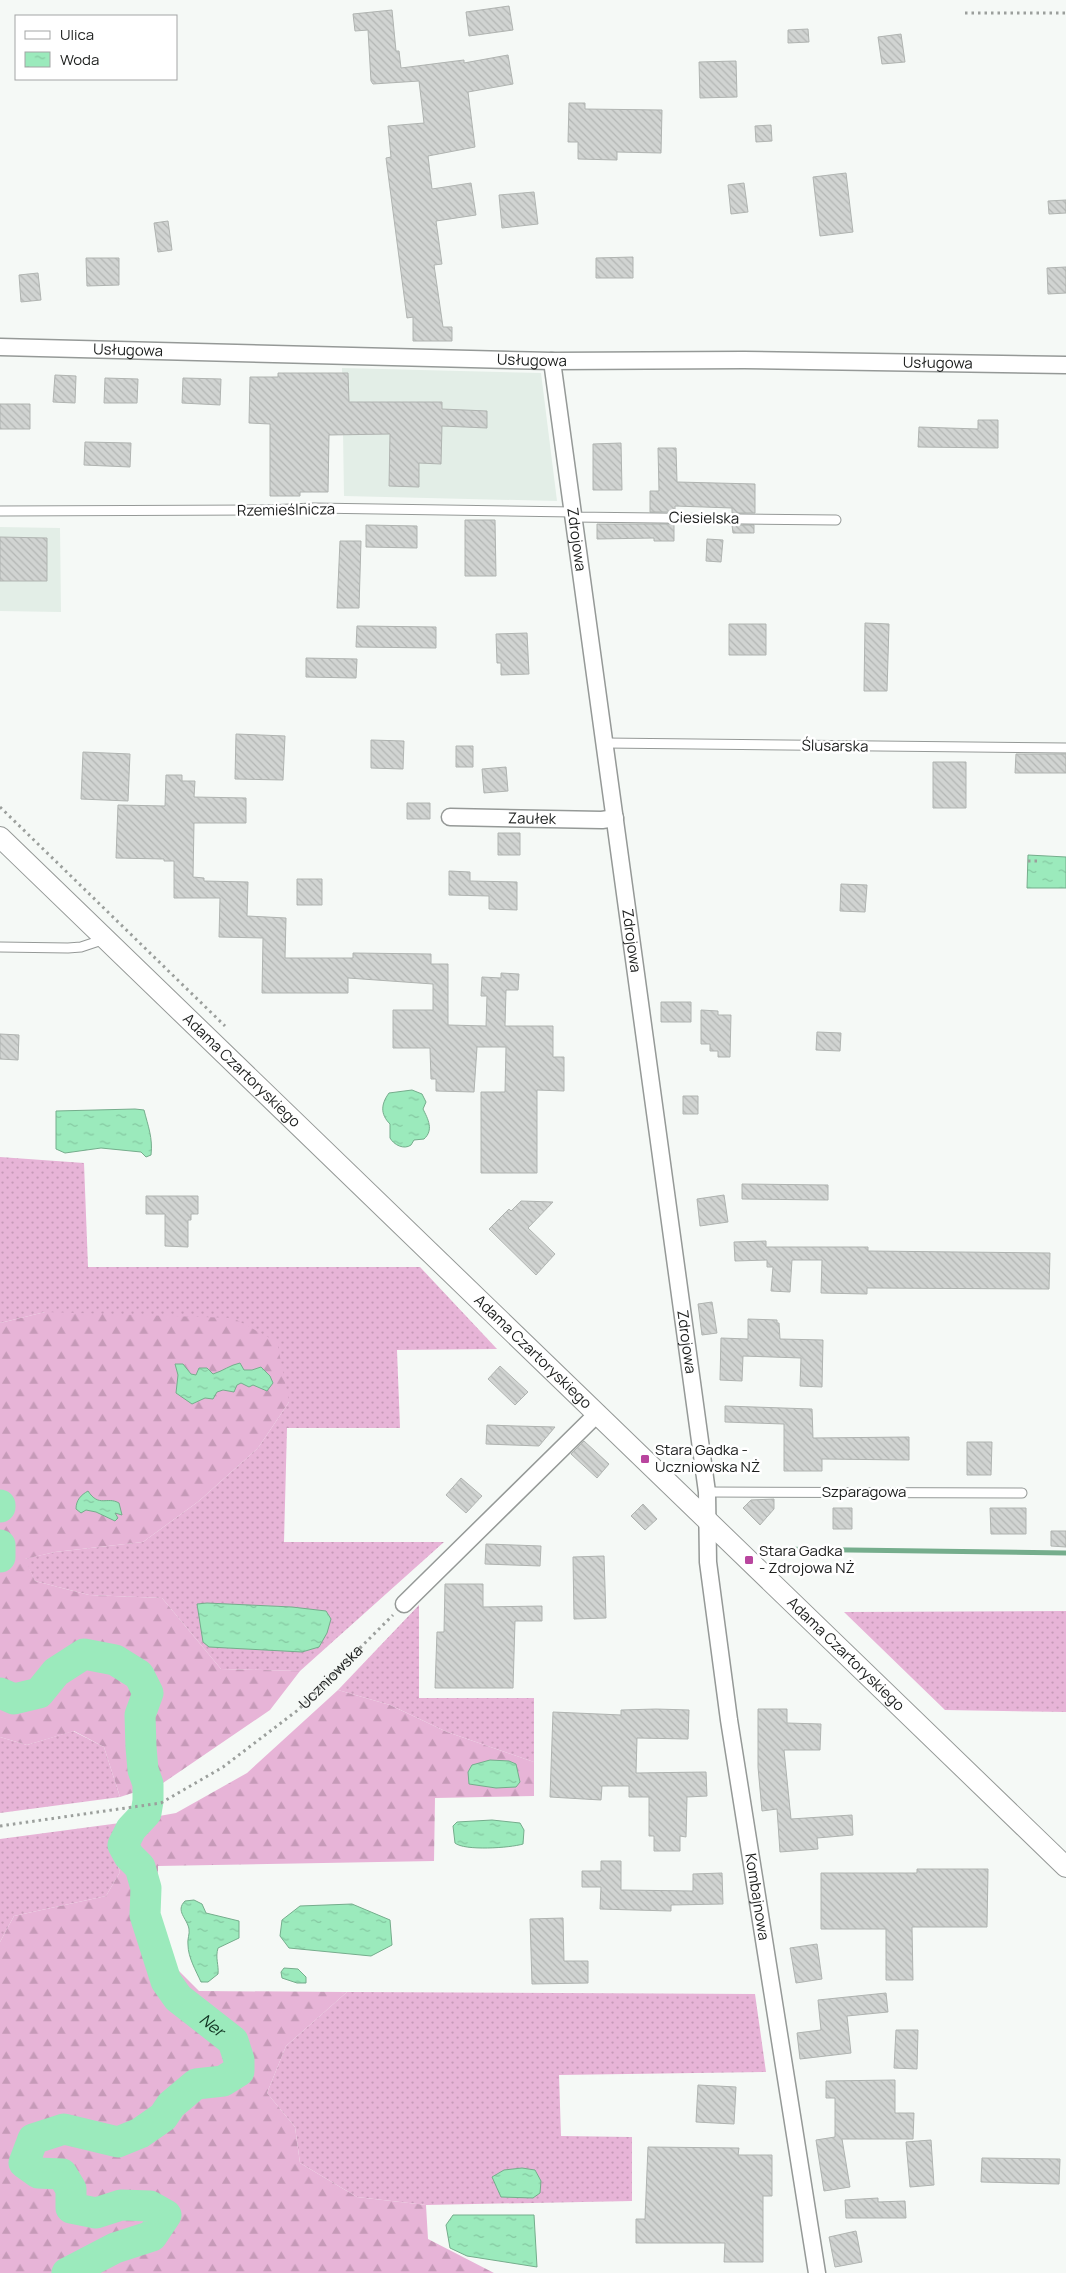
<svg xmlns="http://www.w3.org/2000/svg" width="1066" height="2273" viewBox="0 0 1066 2273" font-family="Manrope,sans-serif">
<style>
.built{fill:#e3eee7}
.grass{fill:url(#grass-dots)}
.forest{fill:url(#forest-firs)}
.water{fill:url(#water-ripples);stroke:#75ad8c}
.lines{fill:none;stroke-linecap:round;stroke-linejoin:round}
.stream{stroke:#75ad8c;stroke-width:5}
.river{stroke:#9beabc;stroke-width:31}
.building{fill:url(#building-back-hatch);stroke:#b0b4b1}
.service-casing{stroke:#959997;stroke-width:11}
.minor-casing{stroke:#959997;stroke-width:19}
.tertiary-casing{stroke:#959997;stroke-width:22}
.path{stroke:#9b9f9c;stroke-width:3;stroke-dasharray:2.5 4;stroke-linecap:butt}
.service{stroke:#fff;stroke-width:9}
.minor{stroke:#fff;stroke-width:16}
.tertiary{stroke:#fff;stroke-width:20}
.poi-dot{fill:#b9459e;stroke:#fff;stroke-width:2}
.labels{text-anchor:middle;stroke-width:5;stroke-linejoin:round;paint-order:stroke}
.street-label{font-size:15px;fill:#1c1e1d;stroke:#fff}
.poi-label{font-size:15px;fill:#1c1e1d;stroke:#fff;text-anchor:start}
.water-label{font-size:16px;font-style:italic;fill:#103321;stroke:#fff}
</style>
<defs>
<pattern id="grass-dots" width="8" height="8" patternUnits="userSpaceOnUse" patternTransform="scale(1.25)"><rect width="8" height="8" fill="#e7b4d7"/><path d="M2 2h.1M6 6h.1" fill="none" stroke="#c69ab8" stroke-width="1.8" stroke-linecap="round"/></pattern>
<pattern id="forest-firs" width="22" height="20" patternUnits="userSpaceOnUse" patternTransform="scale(1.25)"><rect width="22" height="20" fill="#e7b4d7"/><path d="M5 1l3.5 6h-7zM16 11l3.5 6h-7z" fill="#c69ab8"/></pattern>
<pattern id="water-ripples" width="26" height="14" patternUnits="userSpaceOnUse" patternTransform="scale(1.25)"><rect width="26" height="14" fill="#9beabc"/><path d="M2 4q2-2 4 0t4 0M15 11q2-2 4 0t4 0" fill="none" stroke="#85c8a1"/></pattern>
<pattern id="building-back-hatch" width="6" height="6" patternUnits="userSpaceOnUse" patternTransform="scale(1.25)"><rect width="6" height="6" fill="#d1d4d2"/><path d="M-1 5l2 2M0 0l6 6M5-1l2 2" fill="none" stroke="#b3b6b4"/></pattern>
</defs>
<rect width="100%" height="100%" fill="#f5f9f6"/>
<path class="built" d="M342,368l199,5 16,128 -213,-5z
M0,527l60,1 1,84 -61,-1z"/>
<path class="grass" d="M0,1157l84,6 4,104h332l77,82 -100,1 3,78h-113l-3,114h160l-144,129 -79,-2 -59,-71 -73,-3 -54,-14 -11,-22 31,-7 88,-10 56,-41 59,-53 31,-46 -244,-90 -45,11z
M419,1605v93h115v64l-87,-30 -57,-27 -52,-15z
M1066,1611v101l-121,-2 -101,-98z
M73,1731l31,16 16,50 -120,16v-76l27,8z
M120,1823l-8,26 8,23 -14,24 -92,20 -14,26v-103z
M347,1992l408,2 11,78 -207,3 2,61 71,1v64l-206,4 -69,-8 -57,-34 -5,-36 -28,-34 19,-47z"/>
<path class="forest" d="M45,1312l188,6 44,24 12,60 -31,46 -59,53 -56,41 -88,10 -30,7 10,22 54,14 73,3 59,71 79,2 -30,39 -107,73 -43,14 -16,-50 -30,-16 -47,14 -27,-8v-414z
M338,1690l52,15 57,27 87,30v34l-99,2 -1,63 -276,5v49l13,48 28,28 148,1 -61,54 -19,47 28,34 5,36 57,34 69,8 2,34 66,34h-494v-331l14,-26 92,-20 14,-24 -8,-23 8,-26 56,-10 71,-40z"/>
<path class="water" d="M1028,855l38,2v31h-39z
M412,1090l10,4 4,8 -3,7c5,10 11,21 1,30l-10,1 -3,5c-7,5 -17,0 -21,-7v-14c-10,-10 -9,-20 -1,-31z
M135,1109l9,1c4,16 9,28 7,45l-5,2 -5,-5 -40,-4 -36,5 -9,-4v-38z
M240,1363l4,7h8l9,-3 9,9 3,7 -6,8 -14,-6 -4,2 -8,-4 -4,2 -3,7 -11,-2 -6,2 -4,7 -8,-1 -13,6 -16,-11 2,-18 -3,-11h8l8,10 5,1 3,-7h8l6,6c10,-3 17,-9 27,-11z
M88,1491c11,17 19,5 31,12l3,12 -7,-2 3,5 -3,3 -19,-9 -10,-2 -5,3 -5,-4c0,-9 5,-14 12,-18z
M207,1603l85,4 34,4 5,8 -4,14 -8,14 -17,5 -93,-5 -6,-5 -6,-38z
M490,1760l19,1 7,3 4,18 -4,5 -20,1 -27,-4 -1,-12 4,-7z
M492,1820l28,3 4,7 -1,14c-13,4 -59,7 -68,-1l-2,-17 4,-4z
M194,1900l8,4 4,9 33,8v17l-21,10c-3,10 1,17 0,26l-10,8h-7c-5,-11 -13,-25 -13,-37 -1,-6 2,-11 1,-16 -2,-11 -14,-18 -4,-28z
M352,1904l38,16 2,25 -21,11 -82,-8 -9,-12 2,-16 18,-14z
M284,1968l14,1 8,8v6h-9l-15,-5 -1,-6z
M522,2168l13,2 6,11 -1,12 -7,5 -32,-1 -9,-20 12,-7z
M453,2215h81l3,52 -70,-11 -17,-8 -4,-23z"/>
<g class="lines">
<path class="stream" d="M775,1549l291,4"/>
<g class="river">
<path d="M0,1505v2"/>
<path d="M0,1545v12"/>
<path id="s1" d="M0,1693l14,6 25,-6 17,-21 28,-18 31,6 24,15 9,18 -8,22 1,32 2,23 5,14v17l-2,12 -15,16 -8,16 6,11 11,11 6,21 -1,27 21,66 12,17 55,43 6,19v11l-16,10 -27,3 -25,21 -8,12 -23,16 -22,9 -54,-13 -31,10 -9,24 14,10 24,1 9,15v19l25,5 25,-8 29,1 16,9 -14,21 -37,12 -48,25"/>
</g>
</g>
<path class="building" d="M509,6l4,24 -44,6 -3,-24z
M392,10l4,41h3l2,17 63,-8v3l44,-8 5,29 -45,8 7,55 -47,9 4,33 39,-6 5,32 -40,6 6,43 -8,1 9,62h9v14h-39v-24l-6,1 -21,-160 5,-1 -3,-31 36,-3 -5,-42 -46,3 -2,-3 -3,-51 -13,1 -2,-17z
M808,29l1,13 -21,1v-13z
M901,34l4,28 -23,2 -4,-27z
M736,61l1,36 -37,1 -1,-36z
M569,103h16v6l77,1 -1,43 -44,-1v8l-39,-1v-17h-10z
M771,125l1,16 -16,1 -1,-16z
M846,173l7,59 -33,4 -7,-59z
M744,183l4,29 -17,2 -3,-29z
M534,192l4,32 -36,4 -3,-33z
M1066,200v13l-17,1 -1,-13z
M168,221l4,29 -14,2 -4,-29z
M633,257v21h-37v-20z
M86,258h33v27l-32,1z
M1066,267v26l-18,1 -1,-26z
M38,273l3,27 -20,2 -2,-27z
M278,373h70l1,29h93v7l45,2v17l-45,-2 -1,38 -22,-1v24l-30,-1 1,-52 -61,1 -1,57h-28v4h-30v-72l-21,-1 1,-46h28z
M55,375l21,1 -1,27 -22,-1z
M105,378l33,1 -1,24h-33z
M183,378l38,1 -1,26 -38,-2z
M0,404h30v25h-30z
M978,420h20v28l-80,-1 1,-20 59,2z
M85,442l46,1 -1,24 -46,-2z
M621,443l1,47h-29v-46z
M658,448h18l1,34 78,2v29h-23v-5l-57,-2v6h-25v-21h9z
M465,520h30l1,56h-31z
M597,524h77v17h-20v-3l-57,1z
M366,525l51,1v22l-51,-1z
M732,525h22v8h-21z
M0,537l47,1v43h-47z
M707,539l16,1 -2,22 -15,-1z
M340,541h21l-2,67h-22z
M865,623l24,1 -2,67h-23z
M729,624h37v31h-37z
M357,626l79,1v21l-80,-1z
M527,633l2,41 -28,1v-12h-4l-1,-29z
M306,658l51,1 -1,19 -50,-1z
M236,734l49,2 -2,44 -48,-1z
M371,740l33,1 -1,28 -32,-1z
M456,746h17v21h-17z
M83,752l47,2 -2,47 -47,-2z
M1016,754h50v19h-51z
M933,762h33v46h-33z
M506,767l2,24 -24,2 -2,-24z
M166,775h16v6h13l-1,16 52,1v25h-52l-1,54 11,1v3l44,1 -1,34 39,2 -1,40h68v-5l78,1v10h17v61l38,1 1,-30h-6l1,-19 19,1v-5l18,1 -1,16h-12l-1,36h48v31h11v34l-27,-1v83h-56v-81h24l1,-45h-29l-3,45 -38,-1v-12h-5l-1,-31h-37v-38h40v-26l-85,-6v15h-86l1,-55 -44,-1 1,-39h-46v-37h-10v-2l-48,-1 2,-53 47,1z
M407,803h23v16h-23z
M498,833h22v22h-22z
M449,871l21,1v9l47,1v28l-28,-1v-13l-40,-1z
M297,879h25v26h-25z
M841,884l26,1 -2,27 -25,-1z
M661,1002h30v20h-30z
M701,1010l17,1v4h13l-1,42h-12v-6h-8v-7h-9z
M817,1032l24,1 -1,18 -24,-1z
M0,1034l19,1 -1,25 -18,-1z
M683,1096h15v18h-15z
M742,1184l86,1v15l-86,-1z
M724,1195l4,27 -28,4 -3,-27z
M146,1196h52v18h-7v6h-3v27l-23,-1v-32h-19z
M521,1201l32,1 -25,26 27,26 -19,21 -47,-46 20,-20 2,2z
M766,1241v6h102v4l182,2 -1,36 -182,-1v6l-46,-1 1,-33h-30l-2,32 -19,-1 2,-24h-6v-7l-32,1 -1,-19z
M712,1302l5,31 -15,2 -4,-31z
M748,1319l29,1v3h2l1,16 43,1 -1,47 -22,-1 1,-28 -58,-2 -1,25 -22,-1 1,-42 27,1z
M500,1366l28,26 -13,13 -27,-26z
M725,1406l87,3 1,29 96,-1v23l-87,-1v12h-38v-47l-59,-2z
M487,1425l29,1 39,1 -16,19 -53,-2z
M584,1441l25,23 -12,14 -26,-24z
M967,1442h25l-1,33h-24z
M461,1478l21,18 -16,17 -20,-18z
M774,1499v10l-14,16 -17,-17 8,-8z
M643,1504l14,15 -12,11 -14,-14z
M833,1508h19v21h-19z
M990,1508h36v26h-35z
M1051,1531h15v16l-15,-1z
M486,1544l55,2 -1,20 -55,-2z
M604,1556l2,62 -32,1 -1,-62z
M445,1584h38v23l59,-1v15h-27l-2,67h-78l2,-56h7z
M656,1709l33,1 -1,29 -51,-1 -1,35 70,-1 1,24 -20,1 -1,40 -6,-1v15h-26v-15h-5v-39h-20v-11h-27l-1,14 -51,-3 3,-85 68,3v-5z
M758,1709h29v14l34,1 -1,26h-36l7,69 61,-4 1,20 -36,3 1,11 -38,3 -3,-43 -15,2 -4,-44z
M601,1861h20v29l72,1v-17l29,-1 1,31 -52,1v6l-71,-2 1,-22h-19v-16h19z
M917,1869h71l-1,58h-75l1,53h-27v-51h-65v-56h96z
M563,1918l1,43h24v22l-56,1 -2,-65z
M817,1944l5,35 -26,4 -6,-35z
M886,1993l2,19 -41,4 4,37 -51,6 -3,-26 24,-3 -3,-30z
M896,2030h22l-1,39 -23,-1z
M895,2080v33h19l-1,26h-71l8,48 -26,4 -8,-51 19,-3v-39h-9v-17z
M698,2085l38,2 -2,37 -38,-2z
M931,2140l3,45 -24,2 -4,-45z
M648,2147l91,1 -1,7h34v41h-9v66h-39l1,-19h-89v-24h9z
M982,2158l78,1 -1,25 -78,-2z
M878,2198v4l27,-1 1,17h-60l-1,-18z
M856,2231l6,31 -27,5 -6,-30z"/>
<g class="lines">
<defs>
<path id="service" d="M0,511l267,-1 46,-2 260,4
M573,517l263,3
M605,743l461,5
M0,947l68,1 13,-1 24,-8
M707,1492l315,1"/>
<g id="minor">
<path id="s3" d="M0,347l552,14 192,-1 322,5"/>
<path id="s4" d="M552,361l155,1131 1,70 21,158 88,553"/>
<path id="s5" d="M450,817l152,3 13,-2"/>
<path d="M404,1604l194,-191"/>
</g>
<g id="tertiary">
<path id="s6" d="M0,837l1066,1030"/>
</g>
</defs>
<use href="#service" class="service-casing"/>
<use href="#minor" class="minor-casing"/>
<use href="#tertiary" class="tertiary-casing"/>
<g class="path">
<path d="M965,13h101"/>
<path d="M0,807l225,219"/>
<path d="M1028,861h9"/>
<path id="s2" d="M0,1826l161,-23 62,-36 75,-57 95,-95"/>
</g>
<use href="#service" class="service"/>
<use href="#minor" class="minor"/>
<use href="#tertiary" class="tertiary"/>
</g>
<g class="poi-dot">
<rect x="640" y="1454" width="10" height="10" rx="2.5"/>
<rect x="744" y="1555" width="10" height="10" rx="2.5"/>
</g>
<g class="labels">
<g class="street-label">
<text dy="5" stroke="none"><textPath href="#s3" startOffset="128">Usługowa</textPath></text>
<text dy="5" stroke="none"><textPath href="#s3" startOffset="532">Usługowa</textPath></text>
<text dy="5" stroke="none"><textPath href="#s3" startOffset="938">Usługowa</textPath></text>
<text transform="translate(286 510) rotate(-1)" y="5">Rzemieślnicza</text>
<text transform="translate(704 518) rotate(1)" y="5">Ciesielska</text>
<text dy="5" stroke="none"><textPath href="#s4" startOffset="180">Zdrojowa</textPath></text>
<text transform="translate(835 746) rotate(1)" y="5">Ślusarska</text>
<text dy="5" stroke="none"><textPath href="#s5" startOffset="82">Zaułek</textPath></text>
<text dy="5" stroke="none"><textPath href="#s4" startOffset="585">Zdrojowa</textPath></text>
<text dy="5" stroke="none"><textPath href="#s6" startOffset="336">Adama Czartoryskiego</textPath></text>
<text dy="5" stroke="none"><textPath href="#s4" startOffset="990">Zdrojowa</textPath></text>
<text dy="5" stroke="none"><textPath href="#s6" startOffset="741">Adama Czartoryskiego</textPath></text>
<text x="864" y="1497">Szparagowa</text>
<text dy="5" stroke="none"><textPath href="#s6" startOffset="1176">Adama Czartoryskiego</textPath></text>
<text dy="5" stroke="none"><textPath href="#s2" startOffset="375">Uczniowska</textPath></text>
<text dy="5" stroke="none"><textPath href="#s4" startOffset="1550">Kombajnowa</textPath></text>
</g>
<g class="poi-label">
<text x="655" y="1455">Stara Gadka -<tspan x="655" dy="17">Uczniowska NŻ</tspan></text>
<text x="759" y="1556">Stara Gadka<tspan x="759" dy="17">- Zdrojowa NŻ</tspan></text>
</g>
<g class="water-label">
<text dy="6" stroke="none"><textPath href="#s1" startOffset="554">Ner</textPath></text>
</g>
</g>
<rect x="15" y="15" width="162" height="65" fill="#ffffff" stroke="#a4a5a5"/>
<rect x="25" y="31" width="25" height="8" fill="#ffffff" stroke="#a4a5a5"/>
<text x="60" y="40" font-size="15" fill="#1c1e1d">Ulica</text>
<rect x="25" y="52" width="25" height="15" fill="url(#water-ripples)" stroke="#a4a5a5"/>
<text x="60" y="65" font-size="15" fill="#1c1e1d">Woda</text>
</svg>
